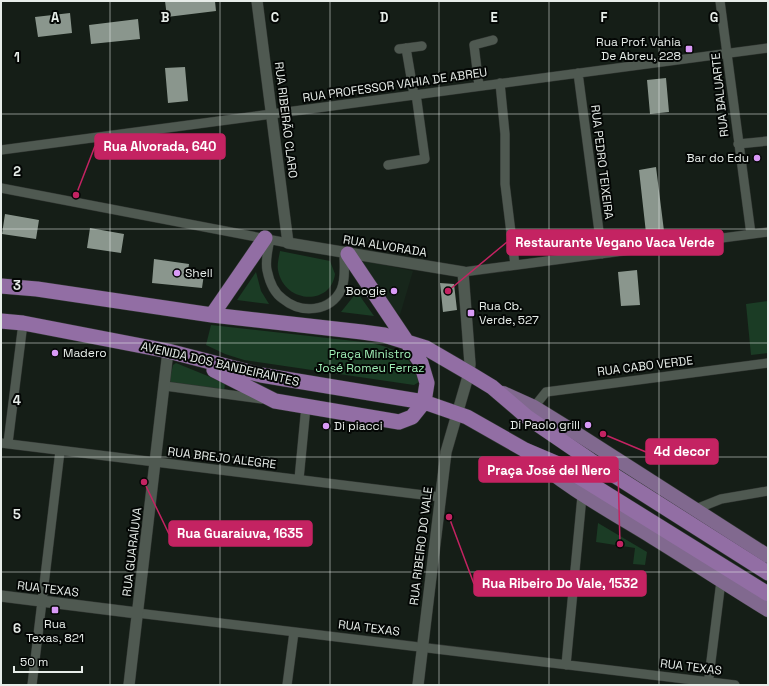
<svg xmlns="http://www.w3.org/2000/svg" width="769" height="686" viewBox="0 0 769 686" font-family="'Space Grotesk',sans-serif">
<style>
.built{fill:#17261b}
.green{fill:#1b3c25}
.building{fill:#8a968d}
.lines{fill:none;stroke-linecap:round;stroke-linejoin:round}
.minor-casing{stroke:#313632;stroke-width:10}
.tertiary-casing{stroke:#313632;stroke-width:12}
.primary-casing{stroke:#313632;stroke-width:15}
.trunk-casing{stroke:#313632;stroke-width:16}
.minor{stroke:#4f5951;stroke-width:9}
.tertiary{stroke:#4f5951;stroke-width:11}
.primary{stroke:#81698f;stroke-width:14}
.trunk{stroke:#926ea4;stroke-width:15}
.grid{fill:none;stroke:#e7ede9;stroke-width:1;stroke-opacity:0.55}
.poi-dot{fill:#d99af7;stroke:#040705;stroke-width:1.5}
.labels{text-anchor:middle;stroke-width:4;stroke-linejoin:round;paint-order:stroke}
.poi-label{font-size:12px;fill:#e7ede9;stroke:#040705;text-anchor:end}
.street-label{font-size:12px;fill:#e7ede9;stroke:#040705}
.park-label{font-size:12px;fill:#9feeb5;stroke:#040705}
.grid-label{font-size:13px;text-anchor:middle;font-weight:bold;fill:#e7ede9;stroke:#040705;stroke-width:4;stroke-linejoin:round;paint-order:stroke}
.leader{fill:none;stroke:#c42362;stroke-width:1.5}
.callout-dot{fill:#c42362;stroke:#040705;stroke-width:1.5}
.callout{fill:#c42362;stroke:#c42362;stroke-width:1.5}
.callout-label{font-size:13px;text-anchor:middle;font-weight:bold;fill:#fff}
</style>
<rect width="100%" height="100%" fill="#151e17"/>
<path class="built" d="M357,259l56,12 -13,44 -5,-4z"/>
<path class="green" d="M280,251l50,10 5,13c-4,32 -51,30 -57,-4 -1,-6 1,-13 2,-19z
M256,272l5,19 8,13 -32,-4z
M357,292l17,24 -33,-4z
M768,301v52l-17,2 -5,-51z
M211,325l161,18c23,6 42,13 47,39l-5,3 -170,-25 -19,-6 -19,-9z
M176,363l49,20 -1,9 -52,-9 -3,-2 4,-16z
M598,523l49,29 -2,13 -12,-1 2,-16 -39,-6z"/>
<path class="building" d="M165,1h50l1,10 -49,6z
M70,13l2,20 -34,4 -3,-20z
M138,19l2,20 -49,5 -2,-19z
M185,67l3,34 -20,2 -3,-35z
M666,78l3,34 -19,2 -3,-34z
M656,167l8,64 -18,2 -7,-63z
M5,214l34,6 -3,19 -34,-5z
M90,228l34,6 -3,19 -34,-5z
M154,259l35,5 -1,8 16,2 -2,14 -50,-5z
M637,270l3,35 -19,1 -3,-34z
M440,283l14,1 3,26 -14,2z"/>
<g class="lines">
<defs>
<path id="minor" d="M720,1l31,233
M406,48l8,47
M399,49l23,-3
M578,73l24,181
M500,83l5,51v50l10,81
M479,86l-5,-41 19,-5
M738,144l30,-3
M1,150l767,-102
M388,165l37,-6 -9,-65
M1,188l287,55
M270,239c-2,10 -5,21 -3,31 2,10 7,23 16,29 18,15 47,13 58,-9 5,-11 3,-25 3,-37
M463,272l305,-40
M165,386l97,13
M534,407l12,-15 222,-29
M1,443l439,54
M8,443l15,-120
M299,479l7,-73
M696,509l25,-10 47,-8
M137,613l598,72
M566,665l16,-169
M32,685l28,-234
M287,685l7,-53
M708,685l13,-104"/>
<path id="tertiary" d="M257,1l31,242 175,29 7,92 -1,9 -23,79 -28,233
M1,596l136,17
M129,685l39,-334"/>
<path id="primary" d="M503,393l31,14 34,21 200,128
M526,452c39,35 82,58 126,85 39,24 77,49 116,73"/>
<path id="trunk" d="M1,286l36,3 175,26 150,17 22,3 42,13 43,25 23,14 35,30 63,43 178,113
M212,315l53,-77
M1,321l22,2 145,28 93,24 163,27 43,15 58,33 33,14 28,17 182,113
M214,370l61,31 124,21 13,-5 12,-15 3,-19 -6,-20 -73,-109"/>
</defs>
<use href="#minor" class="minor-casing"/>
<use href="#tertiary" class="tertiary-casing"/>
<use href="#primary" class="primary-casing"/>
<use href="#trunk" class="trunk-casing"/>
<use href="#minor" class="minor"/>
<use href="#tertiary" class="tertiary"/>
<use href="#primary" class="primary"/>
<use href="#trunk" class="trunk"/>
</g>
<path class="grid" d="M110,1v684M220,1v684M330,1v684M439,1v684M549,1v684M659,1v684M1,114h767M1,229h767M1,343h767M1,457h767M1,572h767"/>
<g class="poi-dot">
<rect x="685" y="45" width="8" height="8" rx="2"/>
<circle cx="757" cy="158" r="4"/>
<circle cx="177" cy="273" r="4"/>
<circle cx="394" cy="291" r="4"/>
<rect x="467" y="309" width="8" height="8" rx="2"/>
<circle cx="55" cy="353" r="4"/>
<circle cx="588" cy="425" r="4"/>
<circle cx="326" cy="426" r="4"/>
<rect x="51" y="606" width="8" height="8" rx="2"/>
</g>
<g class="labels">
<g class="poi-label">
<text x="681" y="46">Rua Prof. Vahia<tspan x="681" dy="14">De Abreu, 228</tspan></text>
<text x="749" y="162">Bar do Edu</text>
<text x="185" y="277" text-anchor="start">Shell</text>
<text x="386" y="295">Boogie</text>
<text x="479" y="310" text-anchor="start">Rua Cb.<tspan x="479" dy="14">Verde, 527</tspan></text>
<text x="63" y="357" text-anchor="start">Madero</text>
<text x="580" y="429">Di Paolo grill</text>
<text x="334" y="430" text-anchor="start">Di piacci</text>
<text x="55" y="628" text-anchor="middle">Rua<tspan x="55" dy="14">Texas, 821</tspan></text>
</g>
<g class="street-label">
<text transform="translate(395 85) rotate(-8)" y="4">RUA PROFESSOR VAHIA DE ABREU</text>
<text transform="translate(720 95) rotate(-96)" y="4">RUA BALUARTE</text>
<text transform="translate(286 120) rotate(83)" y="4">RUA RIBEIRÃO CLARO</text>
<text transform="translate(602 162) rotate(83)" y="4">RUA PEDRO TEIXEIRA</text>
<text transform="translate(385 246) rotate(9)" y="4">RUA ALVORADA</text>
<text transform="translate(220 364) rotate(13)" y="4">AVENIDA DOS BANDEIRANTES</text>
<text transform="translate(645 366) rotate(-7)" y="4">RUA CABO VERDE</text>
<text transform="translate(222 458) rotate(7)" y="4">RUA BREJO ALEGRE</text>
<text transform="translate(421 546) rotate(-83)" y="4">RUA RIBEIRO DO VALE</text>
<text transform="translate(132 552) rotate(-83)" y="4">RUA GUARAÍUVA</text>
<text transform="translate(48 589) rotate(7)" y="4">RUA TEXAS</text>
<text transform="translate(369 628) rotate(7)" y="4">RUA TEXAS</text>
<text transform="translate(691 667) rotate(7)" y="4">RUA TEXAS</text>
</g>
<g class="park-label">
<text x="370" y="358">Praça Ministro<tspan x="370" dy="14">José Romeu Ferraz</tspan></text>
</g>
</g>
<g class="grid-label">
<text x="55" y="22">A</text>
<text x="165" y="22">B</text>
<text x="275" y="22">C</text>
<text x="384" y="22">D</text>
<text x="494" y="22">E</text>
<text x="604" y="22">F</text>
<text x="714" y="22">G</text>
<text x="17" y="62">1</text>
<text x="17" y="176">2</text>
<text x="17" y="290">3</text>
<text x="17" y="405">4</text>
<text x="17" y="519">5</text>
<text x="17" y="633">6</text>
</g>
<path class="leader" d="M76 195L95 146M448 291L507 242M603 434L646 452M620 544L618 470M144 482L169 534M449 517L474 584"/>
<g class="callout-dot">
<circle cx="76" cy="195" r="4"/>
<circle cx="448" cy="291" r="4"/>
<circle cx="603" cy="434" r="4"/>
<circle cx="620" cy="544" r="4"/>
<circle cx="144" cy="482" r="4"/>
<circle cx="449" cy="517" r="4"/>
</g>
<g class="callout">
<rect x="95" y="134" width="130" height="25" rx="4"/>
<rect x="507" y="230" width="216" height="25" rx="4"/>
<rect x="646" y="439" width="72" height="25" rx="4"/>
<rect x="479" y="457" width="139" height="25" rx="4"/>
<rect x="169" y="521" width="143" height="25" rx="4"/>
<rect x="474" y="571" width="172" height="25" rx="4"/>
</g>
<g class="callout-label">
<text x="160" y="151">Rua Alvorada, 640</text>
<text x="615" y="247">Restaurante Vegano Vaca Verde</text>
<text x="682" y="456">4d decor</text>
<text x="549" y="475">Praça José del Nero</text>
<text x="240" y="538">Rua Guaraiuva, 1635</text>
<text x="560" y="588">Rua Ribeiro Do Vale, 1532</text>
</g>
<rect width="769" height="686" fill="none" stroke="#e7ede9" stroke-width="4"/>
<path d="M14 666v6h68v-6" fill="none" stroke="#e7ede9" stroke-width="2"/>
<text x="20" y="666" font-size="12" fill="#e7ede9" stroke="#040705" stroke-width="3" paint-order="stroke">50 m</text>
</svg>
